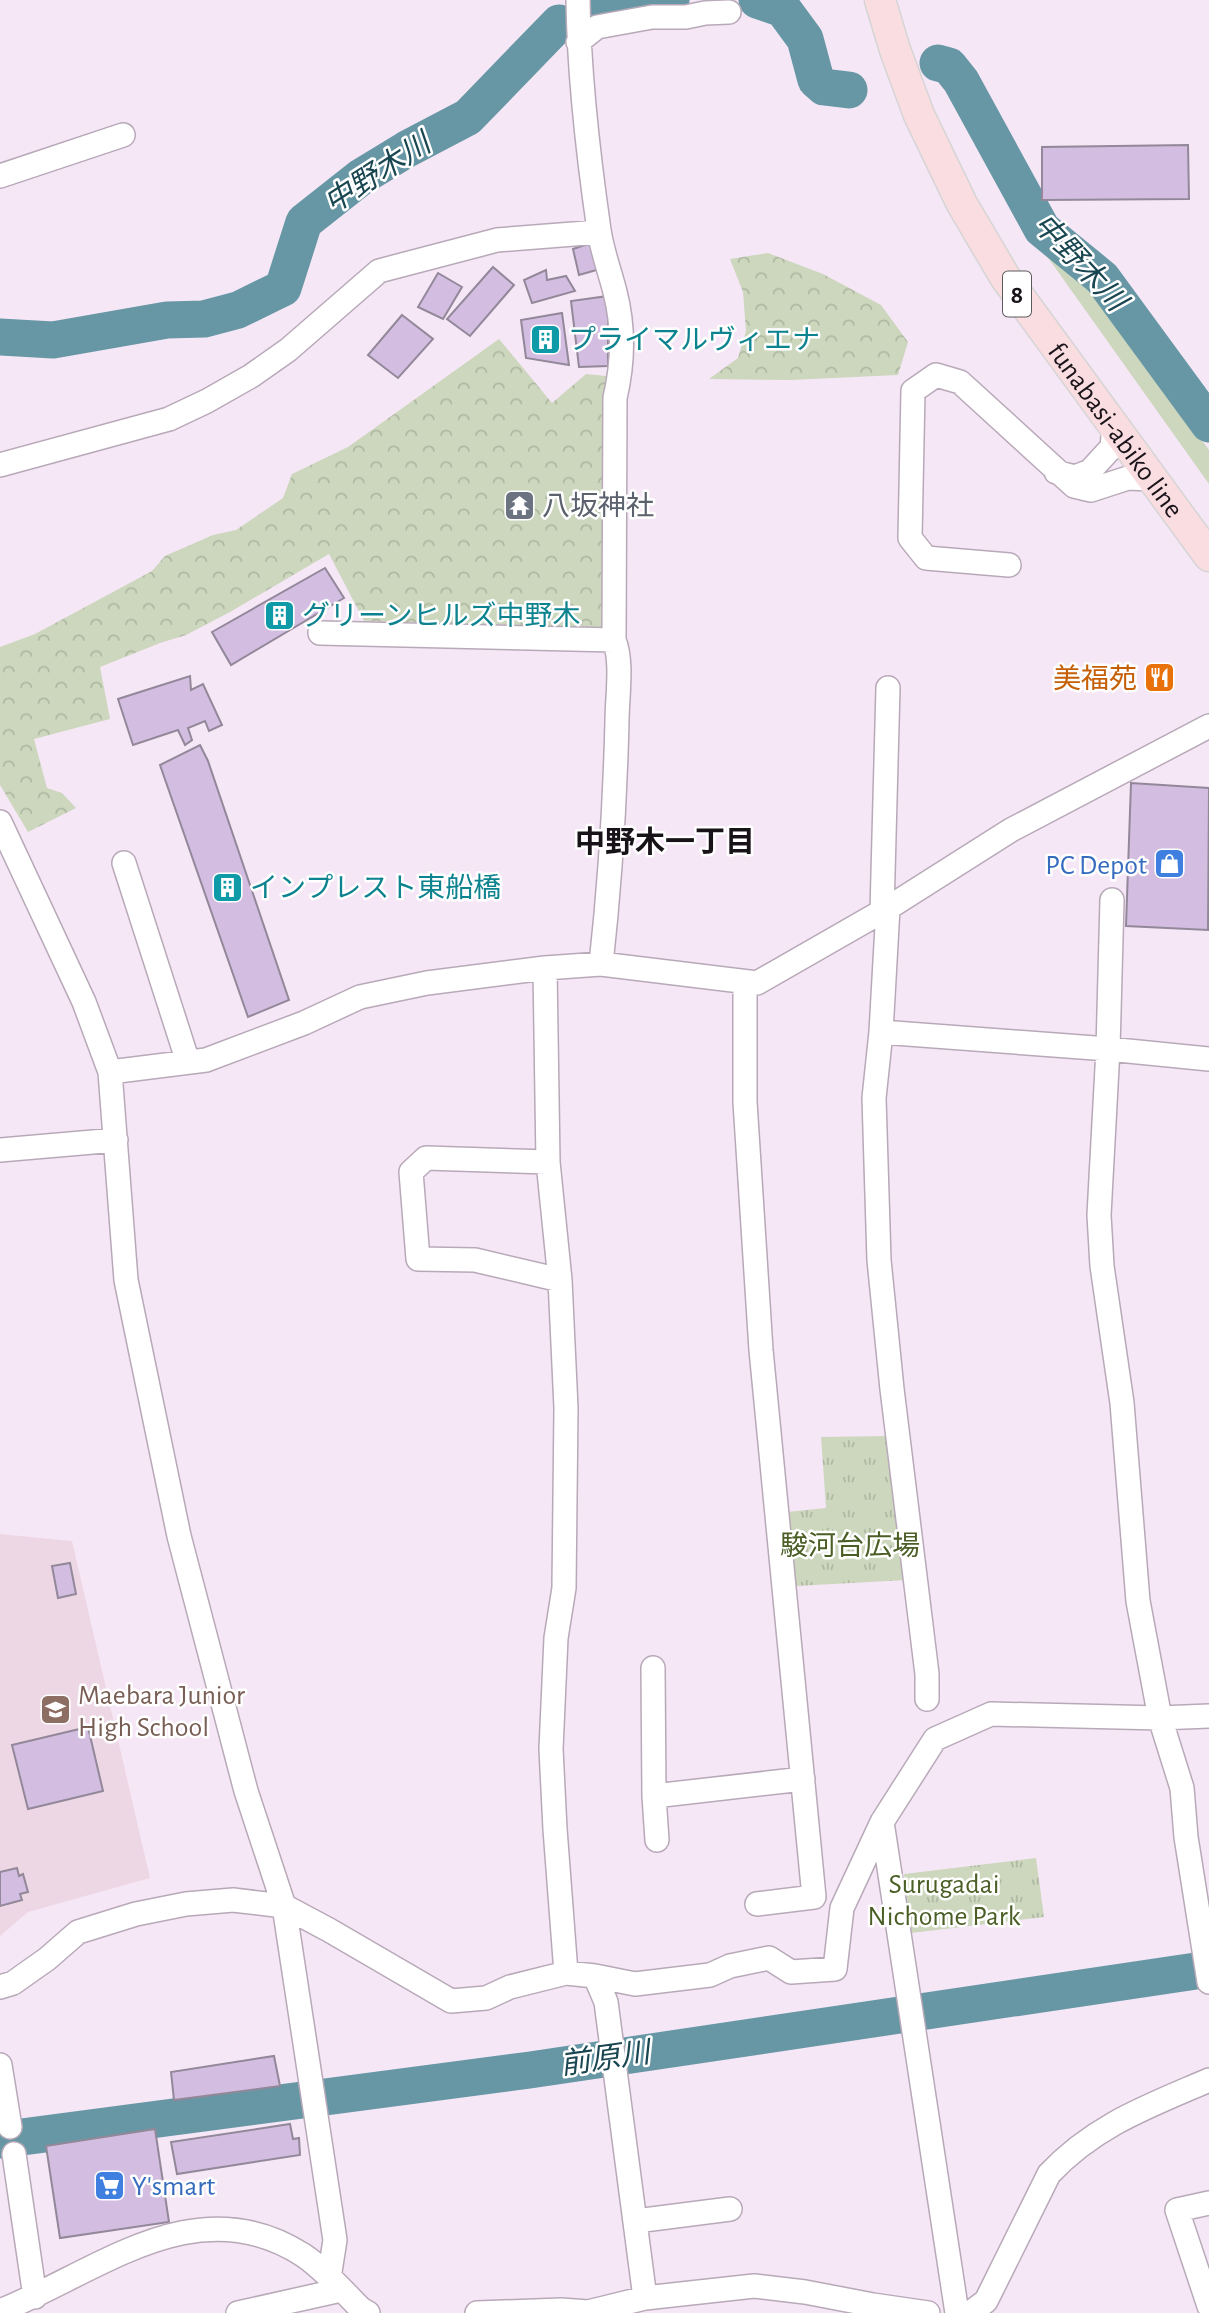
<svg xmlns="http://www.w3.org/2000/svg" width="1209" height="2313" viewBox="0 0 1209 2313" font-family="'Alegreya Sans','Noto Sans JP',sans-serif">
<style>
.education{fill:#eed7e4}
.grass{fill:#ccd7bd}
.forest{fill:url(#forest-crowns)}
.park{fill:url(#park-tufts)}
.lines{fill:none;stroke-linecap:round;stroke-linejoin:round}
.river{stroke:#6797a5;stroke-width:37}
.building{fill:#d3bee2;stroke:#928899;stroke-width:2}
.minor-casing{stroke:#b8a9b8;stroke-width:26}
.major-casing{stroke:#d5d5d5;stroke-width:33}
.minor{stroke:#fff;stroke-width:23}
.major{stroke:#fadde1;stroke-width:30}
.labels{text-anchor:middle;stroke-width:5;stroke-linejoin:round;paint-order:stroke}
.shield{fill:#fff;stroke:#5d5a5d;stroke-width:2}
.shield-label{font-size:26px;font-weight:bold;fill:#181318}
.culture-label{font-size:28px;fill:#0d838f;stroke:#fff;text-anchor:start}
.street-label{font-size:28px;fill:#181318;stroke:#fff}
.worship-label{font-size:28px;fill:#5b616d;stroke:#fff;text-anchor:start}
.food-label{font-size:28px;fill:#c56008;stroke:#fff;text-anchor:end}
.shop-label{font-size:28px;fill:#366cbe;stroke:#fff;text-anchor:end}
.park-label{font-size:28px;fill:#4a5e25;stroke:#fff}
.education-label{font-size:28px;fill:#785e54;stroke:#fff;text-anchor:start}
.water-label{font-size:30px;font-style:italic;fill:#1a4651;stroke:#fff}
.neighbourhood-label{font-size:30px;font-weight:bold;fill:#181318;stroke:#fff}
</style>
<defs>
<pattern id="forest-crowns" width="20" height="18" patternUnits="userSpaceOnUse" patternTransform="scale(1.75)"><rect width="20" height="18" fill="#ccd7bd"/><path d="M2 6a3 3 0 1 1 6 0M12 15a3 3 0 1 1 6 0" fill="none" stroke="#aeb8a2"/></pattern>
<pattern id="park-tufts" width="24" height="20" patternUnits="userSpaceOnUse" patternTransform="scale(1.75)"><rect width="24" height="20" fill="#ccd7bd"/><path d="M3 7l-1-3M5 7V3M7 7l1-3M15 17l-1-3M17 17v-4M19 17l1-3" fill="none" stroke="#aeb8a2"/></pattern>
</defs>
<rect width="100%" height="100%" fill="#f6e7f7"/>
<path class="education" d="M0,1534l72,7 78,337 -122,34 -28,24z"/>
<path class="grass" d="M1039,245l40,29 130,176v34z"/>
<path class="forest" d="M768,253l55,21 58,31 27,37 -10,33 -107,5 -82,-1 29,-21 8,-27 -3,-39 -13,-33z
M499,339l53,64 34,-29 20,2 -4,251 -238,-6 -35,-67 -99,58 -44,23 -26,8 -60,24 10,52 -76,20 13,49 15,5 14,15 -48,24 -28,-47v-138l35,-13 117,-63 13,-15 48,-21 23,-5 47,-32 9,-24 56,-27z"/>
<path class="park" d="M888,1436l19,144 -111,6 -9,-74 39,-4 -5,-71z
M1036,1858l8,59 -133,16 -7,-59z"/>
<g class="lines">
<path class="river" d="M757,0l26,9 22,30 11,41 8,7 25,3
M597,12l74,-12
M938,63l11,3 12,15 81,148 60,49 107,146
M0,337l53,3 114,-20 37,-1 34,-9 45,-22 21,-66 57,-45 46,-28 61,-32 91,-94
M0,2140l530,-70 679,-101"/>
</g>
<path class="building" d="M1188,145l1,54 -147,1v-53z
M600,240l7,27 -28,8 -6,-26z
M493,267l21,18 -44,51 -23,-17z
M546,270l1,10 19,-4 9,15 -43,12 -8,-23z
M438,273l24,14 -19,32 -25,-12z
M608,296v70l-29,1 -8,-66z
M562,313l7,52 -43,-7 -5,-38z
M402,315l31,24 -35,39 -30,-23z
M325,568l19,30 -113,67 -19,-33z
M190,676l1,14 12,-6 19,41 -13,6 -4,-10 -17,7 4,12 -7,5 -7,-15 -45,15 -15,-46z
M200,745l8,16 81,239 -41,17 -88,-252z
M1131,783l78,5 -1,142 -82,-4z
M70,1563l6,31 -18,4 -6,-32z
M88,1727l15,64 -75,18 -16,-64z
M17,1868l2,8 4,-2 5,18 -8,2 2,6 -22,6v-34z
M274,2056l6,30 -106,14 -3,-28z
M290,2124l3,15 6,-1 1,17 -123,19 -6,-32z
M155,2129l14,93 -109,16 -14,-92z"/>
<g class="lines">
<defs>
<path id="minor" d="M578,0c1,77 10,154 21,230 3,21 11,42 16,62 9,35 8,72 0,106l-1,242c9,21 3,58 3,81 -2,81 -7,162 -16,243
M578,42l19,-15 55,-10h34l19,-4 24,-1
M0,176l123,-41
M0,465l169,-46 38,-18 44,-25 37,-26 91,-79 118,-31 102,-8
M1056,472l19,5 15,-6 22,-24 2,-20
M1009,565l-83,-7 -16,-20 3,-147 23,-16 24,7 114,104 17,4 37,-12 23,1
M320,633l294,7
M0,822l84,180 26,70 16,208 53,256 67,255 38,115 51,334 -6,38
M124,863l64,199
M1112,900l-4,149 -9,166 3,51 20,137 16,198 22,117 22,70 4,49 23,145
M888,908l-7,124 -7,66 5,162 13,129 35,285v25
M882,911l6,-223
M545,968l3,194 12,118
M745,982v120l16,248 53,547 -57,7
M881,1032l227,17 101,10
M110,1072l96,-12 98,-37 56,-26 67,-14 118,-15 56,-4 156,19 131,-75 123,-78 198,-104
M0,1150l116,-10
M548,1162l-122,-4 -15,14 7,87 57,1 85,20 6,128 -2,180 -8,50 -5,111 4,80 11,144
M653,1668l1,128 149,-17
M654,1796l3,44
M882,1822l75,491
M595,1976l11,26 39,296
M0,1987l13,-4 34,-24 31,-27 58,-18 50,-10 47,-4 51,6 45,24 122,71 35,-3 24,-11 56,-14 29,3 40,8 75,-9 20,-9 39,-8 22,14 44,-3 7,-61 40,-86 53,-83 56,-25 169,4 49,-2
M0,2065l10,62
M14,2154l21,143
M636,2221l94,-12
M1209,2306l-32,-96 32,-7
M0,2311c98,-39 196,-125 303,-56 21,14 40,36 58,54l7,4
M238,2313l103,-23
M477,2313l84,-3 27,2 57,-14 109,-12 51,6 68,13 55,8
M970,2313l16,-12 63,-127c46,-49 100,-68 160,-94"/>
<g id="major">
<path id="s1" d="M880,0l15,50 24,65 43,89 43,73 204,279"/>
</g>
</defs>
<use href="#minor" class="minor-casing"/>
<use href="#major" class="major-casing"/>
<use href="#minor" class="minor"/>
<use href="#major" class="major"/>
</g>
<defs>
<symbol id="building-square" viewBox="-11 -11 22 22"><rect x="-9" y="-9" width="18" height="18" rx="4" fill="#0f9aa8" stroke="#fff"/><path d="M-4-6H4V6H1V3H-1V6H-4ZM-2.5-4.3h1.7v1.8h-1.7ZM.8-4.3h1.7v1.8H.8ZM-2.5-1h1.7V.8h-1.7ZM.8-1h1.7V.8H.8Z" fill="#fff"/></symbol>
<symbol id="temple-square" viewBox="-11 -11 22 22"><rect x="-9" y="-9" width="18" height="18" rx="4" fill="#6b7280" stroke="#fff"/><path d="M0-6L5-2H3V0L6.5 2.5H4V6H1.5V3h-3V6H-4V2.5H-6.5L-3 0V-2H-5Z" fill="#fff"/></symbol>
<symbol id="restaurant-square" viewBox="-11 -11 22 22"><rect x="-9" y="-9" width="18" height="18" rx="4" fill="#e8710a" stroke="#fff"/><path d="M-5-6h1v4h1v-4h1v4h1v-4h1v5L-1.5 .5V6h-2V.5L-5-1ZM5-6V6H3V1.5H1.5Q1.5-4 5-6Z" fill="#fff"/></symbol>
<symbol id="shop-square" viewBox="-11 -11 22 22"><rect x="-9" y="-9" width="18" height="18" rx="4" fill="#3f7fe0" stroke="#fff"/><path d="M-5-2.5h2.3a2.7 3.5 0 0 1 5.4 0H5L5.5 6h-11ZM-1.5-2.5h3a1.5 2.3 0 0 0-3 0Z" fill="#fff"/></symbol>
<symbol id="school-square" viewBox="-11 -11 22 22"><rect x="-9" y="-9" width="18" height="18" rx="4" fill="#8d6e63" stroke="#fff"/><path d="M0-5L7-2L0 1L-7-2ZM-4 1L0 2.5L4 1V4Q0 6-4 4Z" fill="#fff"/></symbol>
<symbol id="supermarket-square" viewBox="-11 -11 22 22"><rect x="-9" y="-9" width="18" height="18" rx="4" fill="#3f7fe0" stroke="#fff"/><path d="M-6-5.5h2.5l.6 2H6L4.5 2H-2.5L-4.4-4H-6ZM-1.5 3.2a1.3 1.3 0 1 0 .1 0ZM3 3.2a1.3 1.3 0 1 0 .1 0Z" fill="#fff"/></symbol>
</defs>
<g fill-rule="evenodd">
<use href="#building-square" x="528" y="322" width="35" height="35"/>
<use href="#temple-square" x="502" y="488" width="35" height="35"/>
<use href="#building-square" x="262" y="598" width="35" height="35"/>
<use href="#restaurant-square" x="1142" y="660" width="35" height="35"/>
<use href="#shop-square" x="1152" y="846" width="35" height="35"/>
<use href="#building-square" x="210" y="870" width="35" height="35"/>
<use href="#school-square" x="38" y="1692" width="35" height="35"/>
<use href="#supermarket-square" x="92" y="2168" width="35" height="35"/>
</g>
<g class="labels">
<rect class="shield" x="1003" y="271.5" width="28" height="45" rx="5"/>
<g class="shield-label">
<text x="1017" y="303">8</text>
</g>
<g class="culture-label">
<text x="568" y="349">プライマルヴィエナ</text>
<text x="302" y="625">グリーンヒルズ中野木</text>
<text x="250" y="897">インプレスト東船橋</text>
</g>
<g class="street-label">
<text dy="10" stroke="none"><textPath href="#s1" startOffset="494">funabasi-abiko line</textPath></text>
</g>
<g class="worship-label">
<text x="542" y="515">八坂神社</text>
</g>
<g class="food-label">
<text x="1137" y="688">美福苑</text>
</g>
<g class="shop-label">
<text x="1147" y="874">PC Depot</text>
<text x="132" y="2195" text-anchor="start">Y'smart</text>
</g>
<g class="park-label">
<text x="850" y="1555">駿河台広場</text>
<text x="944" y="1893">Surugadai<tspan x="944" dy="32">Nichome Park</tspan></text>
</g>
<g class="education-label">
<text x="78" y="1704">Maebara Junior<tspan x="78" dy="32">High School</tspan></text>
</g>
<g class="water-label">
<text transform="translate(377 173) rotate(-33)" y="10">中野木川</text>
<text transform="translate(1080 262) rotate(47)" y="10">中野木川</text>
<text transform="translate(605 2058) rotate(-8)" y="10">前原川</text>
</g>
<g class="neighbourhood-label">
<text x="665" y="852">中野木一丁目</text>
</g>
</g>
</svg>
